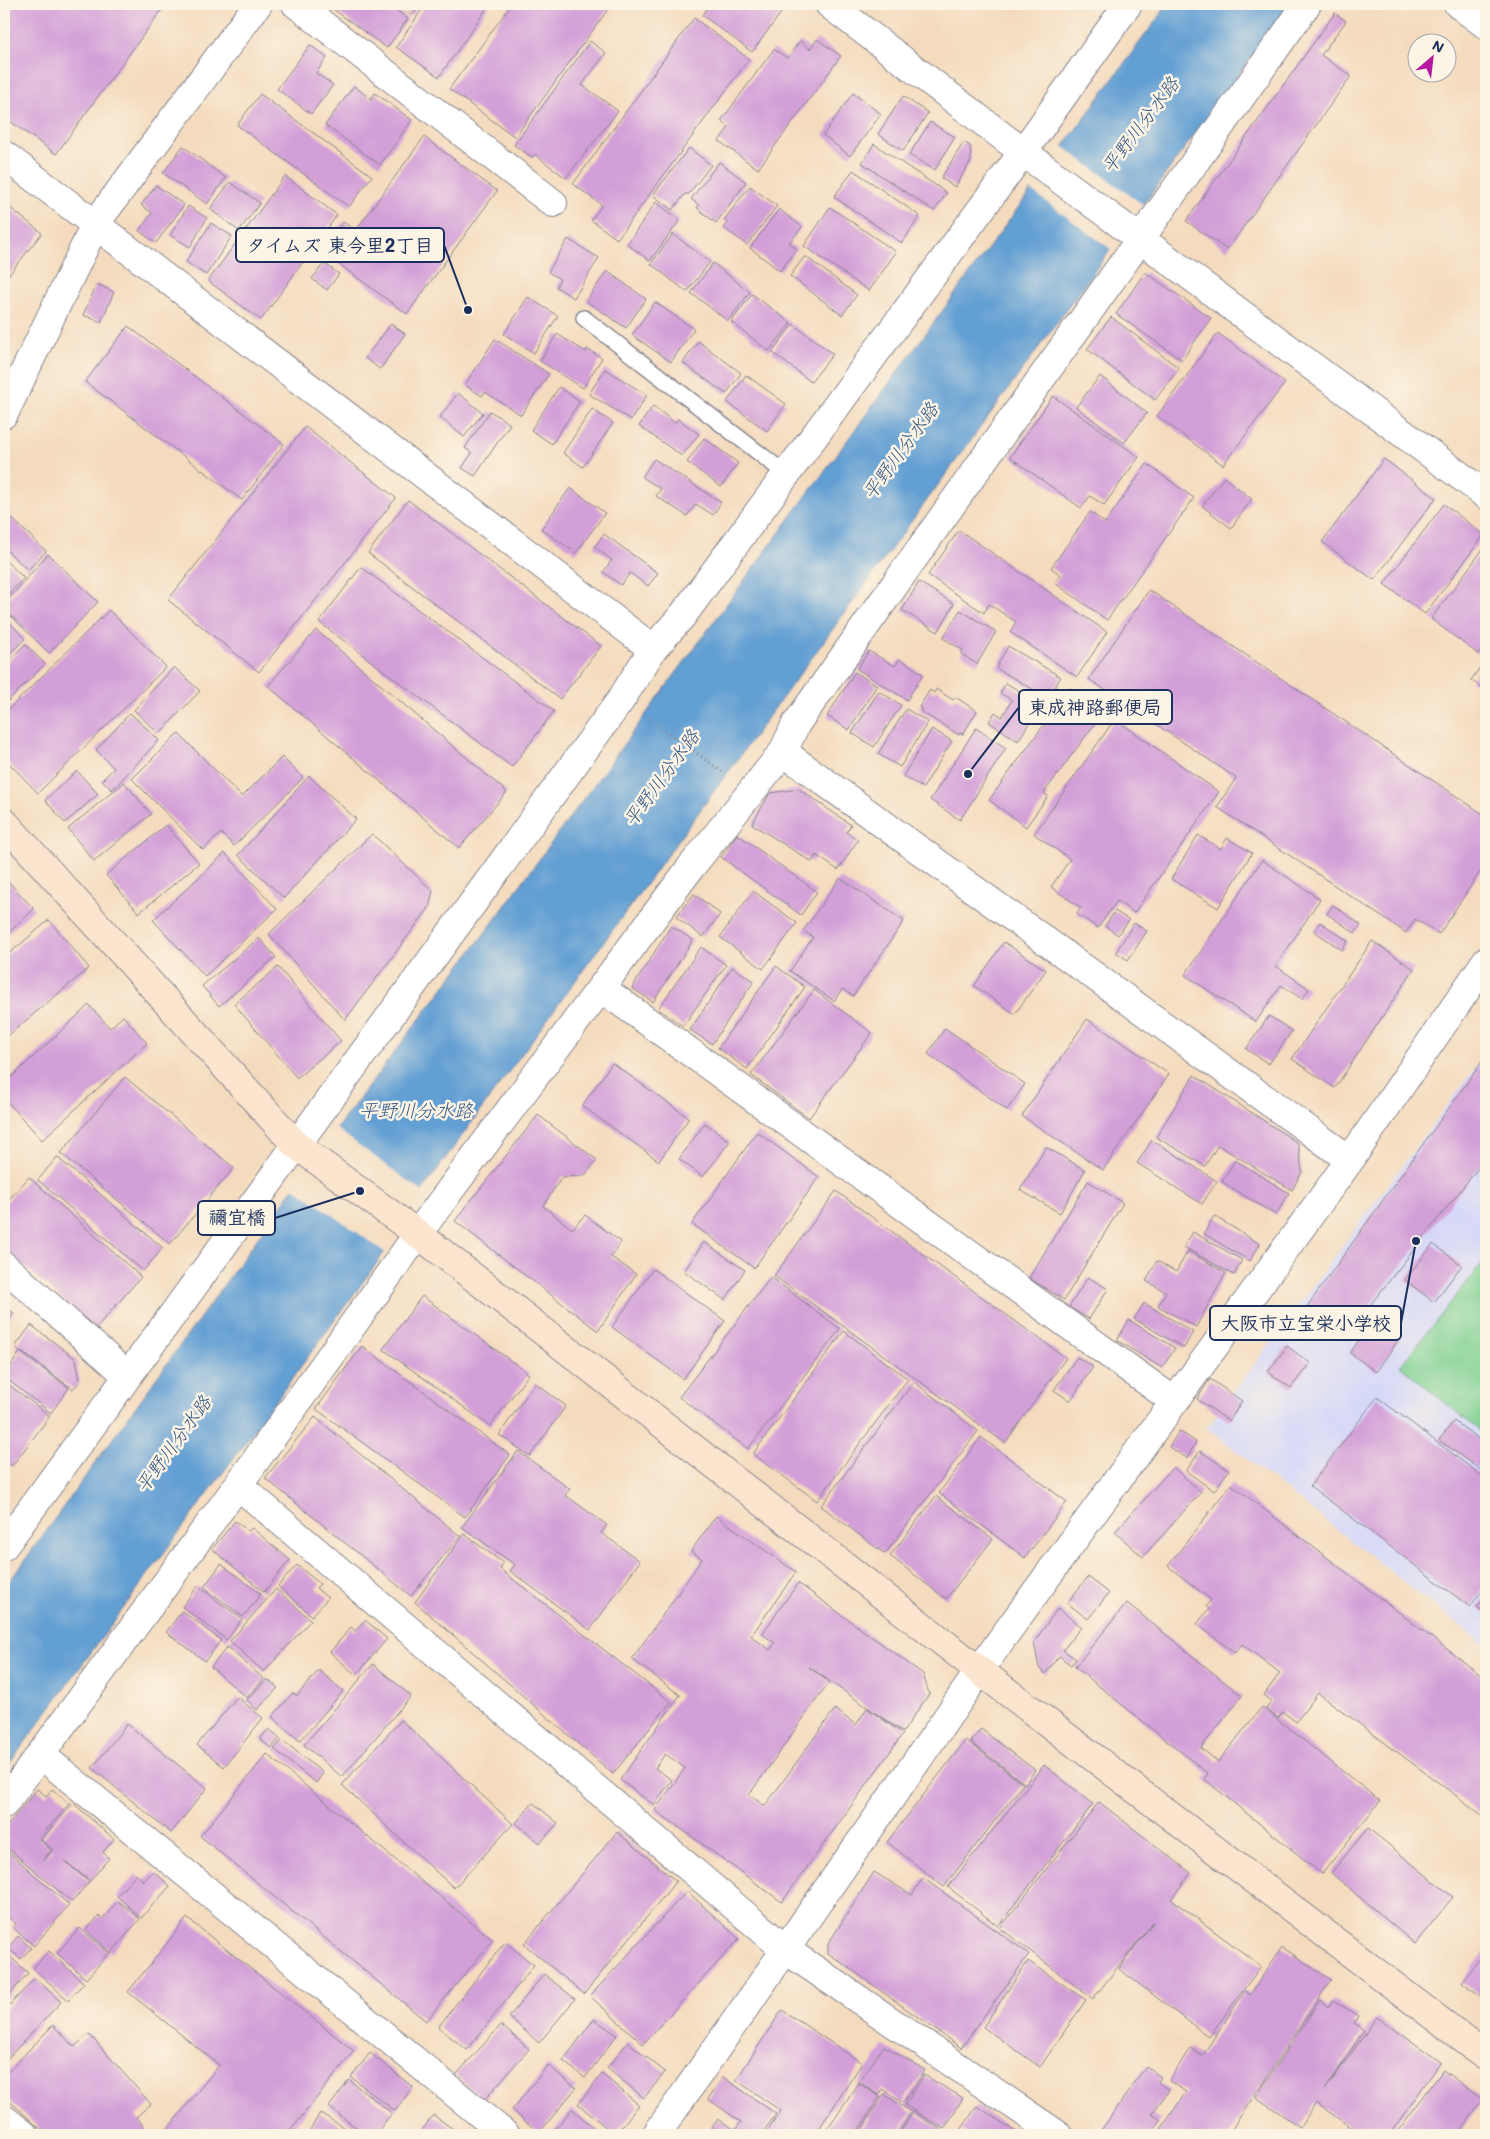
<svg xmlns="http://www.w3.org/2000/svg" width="1490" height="2139" viewBox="0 0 1490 2139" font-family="Mali,'Klee One',sans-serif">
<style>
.built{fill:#d6d8f8}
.green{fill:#7dd092;stroke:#4c8078}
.water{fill:#629fd3;stroke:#3e6798}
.pier{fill:#f4dbbe}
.building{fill:#d39fd8}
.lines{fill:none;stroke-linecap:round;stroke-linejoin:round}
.lane-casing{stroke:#88858e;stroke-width:18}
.street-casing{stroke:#88858e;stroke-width:30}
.secondary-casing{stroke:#88858e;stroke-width:30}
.path{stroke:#88858e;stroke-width:3;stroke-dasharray:1 4;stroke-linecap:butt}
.lane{stroke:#fff;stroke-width:15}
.street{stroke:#fff;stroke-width:28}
.secondary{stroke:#fbe5cf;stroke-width:28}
.labels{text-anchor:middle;stroke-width:5;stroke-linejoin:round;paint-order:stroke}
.water-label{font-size:19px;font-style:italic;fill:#345687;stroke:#fcf5e5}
.leader{fill:none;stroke:#1b2f5e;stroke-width:2}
.callout-dot{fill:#1b2f5e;stroke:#fcf5e5;stroke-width:2}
.callout{fill:#fcf5e5;stroke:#1b2f5e;stroke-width:2}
.callout-label{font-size:19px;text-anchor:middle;font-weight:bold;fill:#1b2f5e}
</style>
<rect width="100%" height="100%" fill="#fcf5e5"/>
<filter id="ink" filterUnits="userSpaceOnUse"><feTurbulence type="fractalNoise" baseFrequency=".02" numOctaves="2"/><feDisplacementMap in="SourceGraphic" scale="10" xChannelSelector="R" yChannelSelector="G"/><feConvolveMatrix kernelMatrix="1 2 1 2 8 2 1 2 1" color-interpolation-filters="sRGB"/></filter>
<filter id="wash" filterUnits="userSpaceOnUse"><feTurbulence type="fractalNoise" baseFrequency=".0096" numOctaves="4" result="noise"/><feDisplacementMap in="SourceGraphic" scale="20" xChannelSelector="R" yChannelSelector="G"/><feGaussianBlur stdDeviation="1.12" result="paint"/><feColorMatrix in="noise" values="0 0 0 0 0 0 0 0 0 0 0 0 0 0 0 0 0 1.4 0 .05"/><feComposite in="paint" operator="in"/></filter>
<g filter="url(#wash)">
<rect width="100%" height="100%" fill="#f4dbbe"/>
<path class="built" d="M1486,1053v593l-279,-218z"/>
<path class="green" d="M1486,1259v177l-86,-70z"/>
<path class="water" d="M1168,4h122l-864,1181 -47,75 -375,511v-182l339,-469 142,-187z"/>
<path class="pier" d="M1061,145l84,61 -33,44 -83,-61z
M334,1127l90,66 -38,60 -94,-67z"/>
<g id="blocks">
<path class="building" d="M4,4h162l-110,150 -52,-37z
M326,4h62l20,15 -21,29z
M396,4h25l-9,12z
M426,4h64l-51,73 -43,-30z
M512,4h100l-97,133 -66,-48z
M710,4h58l13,9 -29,39 -50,-37z
M1335,13l11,8 -25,34 30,21 -124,174 -41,-29z
M694,18l55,41 -132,180 -26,-19 11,-15 -29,-21z
M817,39l24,17 -83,113 -39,-28 10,-14 -8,-6 53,-72 13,9 13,-17 10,8z
M590,41l16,12 -24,32 36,26 -52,67 -31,-23 -3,2 -18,-12z
M310,45l17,13 -11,15 17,12 -22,29 -34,-25z
M354,86l17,13 4,-6 37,27 -32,45 -55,-40z
M853,93l28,21 -31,42 -27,-21z
M260,94l112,82 -23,31 -112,-82z
M903,96l25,17 -25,38 -25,-17z
M930,122l25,15 -20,33 -26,-15z
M424,137l73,54 -90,123 -86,-63 22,-29 13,8z
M964,142l6,4 1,15 -16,26 -14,-9z
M874,144l73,49 -13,18 -72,-48z
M183,146l43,32 -19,26 -44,-31z
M689,148l22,17 -23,30 -2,-2 -14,17 -19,-15z
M719,162l27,20 -30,41 -19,-15 2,-3 -8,-6z
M853,170l67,46 -18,27 -68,-46z
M285,176l52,39 -76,105 -53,-39z
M230,182l30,21 -21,28 -29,-22z
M156,185l28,20 -28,38 -17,-12 13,-18 -11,-8z
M750,186l27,20 -30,39 -23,-17 4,-5 -4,-3z
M656,202l24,18 -30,41 -23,-17z
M4,203l38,30 -38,48z
M188,206l19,12 -17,29 -20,-12z
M830,207l66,45 -27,39 -65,-45z
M779,209l23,18 -13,16 8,6 -17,22 -30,-23z
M211,223l21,13 -26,39 -20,-13z
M673,234l37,28 -23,30 -36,-28z
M568,239l31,19 -25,40 -18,-11 4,-8 -12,-7z
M805,256l52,39 -15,20 -52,-39z
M324,263l15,11 -12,16 -15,-11z
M713,263l37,29 -22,29 -37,-28z
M607,271l39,28 -20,29 -40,-27z
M1145,272l66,46 -29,42 -66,-46z
M97,284l17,8 -13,30 -18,-7z
M752,294l39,29 -22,28 -38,-29z
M528,297l30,19 -24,37 -30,-19z
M655,302l39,27 -23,33 -39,-27z
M1111,317l68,51 -24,32 -68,-51z
M391,324l14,10 -25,35 -15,-11z
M793,324l40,30 -22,28 -39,-30z
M128,326l156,118 -42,56 -157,-118z
M1218,333l67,50 -62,82 -66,-49z
M557,334l29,18 1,-3 15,9 -19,30 -43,-27z
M495,339l54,35 -28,41 -36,-23 -3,4 -17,-11z
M698,341l43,32 -15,21 -43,-31z
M605,369l42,26 -16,25 -42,-26z
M746,375l40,29 -19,27 -40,-29z
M1100,376l47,37 -23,30 -48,-36z
M559,387l21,14 -28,43 -21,-14z
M458,393l25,20 -19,24 -24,-20z
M1053,396l86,61 -35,48 -14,-9 -9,12 -71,-51z
M653,406l22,17 3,-4 21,15 -17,22 -43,-30z
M592,409l21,14 -30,44 -20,-14z
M490,411l20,13 -35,52 -13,-8 10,-15 -7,-5z
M305,427l91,71 -137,174 -91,-72z
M704,438l34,25 -17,24 -34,-25z
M654,459l67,43 -8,13 -17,-11 -9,12 -31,-20 5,-7 -19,-12z
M1384,459l52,39 -62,82 -52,-38z
M1147,464l47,34 -87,122 -52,-37 6,-8 -10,-7 39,-56 15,11z
M1224,477l28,22 -21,29 -29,-22z
M570,488l35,25 -29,40 -35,-24z
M408,500l193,146 -41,53 -192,-146z
M1444,504l40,31 -59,79 -41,-30z
M4,511l42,40 -18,19 -24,-22z
M959,530l148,102 -30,45 -67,-45 6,-10 -27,-18 -5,9 -56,-38z
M604,534l54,39 -10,13 -18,-13 -9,12 -18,-13 9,-12 -18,-13z
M1486,545v98l-8,11 -47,-35z
M48,554l50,48 -49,51 -45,-44v-5z
M4,559l20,19 -20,21z
M361,567l193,144 -42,56 -193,-145z
M919,582l35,22 -16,28 -36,-22z
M1149,590l337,226v47l-47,71 -24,-15 -9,14 -189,-126 19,-29 -147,-99z
M109,610l57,57 -128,126 -34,-35v-44z
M960,610l36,22 -19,32 -16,-10 2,-4 -20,-12z
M4,616l21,23 -21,20z
M316,630l191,162 -48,56 -191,-162z
M25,644l20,20 -41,41v-39z
M1008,646l53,31 -13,21 -52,-30z
M869,651l26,15 5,-7 23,15 -16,26 -50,-31z
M1486,659v32l-15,-11z
M174,667l26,24 -41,43 -25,-24z
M855,672l22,13 -28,45 -22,-14z
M1006,683l35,21 -23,37 -29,-19 6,-10 7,5 10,-17 -12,-7z
M1071,688l33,23 -60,82 4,3 -22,31 -37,-27z
M936,689l17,11 2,-3 22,14 -14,23 -3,-1 -1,2 -39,-24 2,-2 -3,-2 11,-17 4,3z
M879,691l22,14 -27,42 -22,-14z
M906,709l22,13 -28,45 -22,-13z
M130,713l29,27 -47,50 -10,-10 12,-12 -18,-18z
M1115,719l104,73 -85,121 -17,-12 -19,27 -21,-14 4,-6 -30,-21 19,-28 -36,-25z
M976,728l30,20 -46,72 -30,-20z
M932,729l20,12 -29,47 -20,-12z
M178,733l64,64 40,-40 21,21 -69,68 -13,-13 -18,17 -71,-71z
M77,771l21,23 -33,29 -20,-23z
M309,776l47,43 -72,79 -46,-43z
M124,782l27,32 -57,47 -26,-32z
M799,789l52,36 -5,7 12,8 -20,30 -22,-15 -4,7 -60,-38 18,-31z
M166,825l33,38 -60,50 -33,-38z
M372,834l61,57 -4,17 -84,112 -76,-86z
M737,834l80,58 -16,23 -80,-58z
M1198,835l23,14 6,-11 25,15 -34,55 -47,-29z
M225,853l52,56 -72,67 -52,-56z
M1262,860l58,39 -44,67 33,23 -7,10 -21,-14 -25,37 -71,-47z
M4,877l30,32 -30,28z
M840,878l64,43 -51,75 -11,-7 -8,12 -44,-30 23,-34 -10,-6z
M753,891l44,32 -34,46 -43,-32z
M694,894l26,20 -17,23 -27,-20z
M1333,905l28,20 -6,8 -28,-19z
M1115,911l14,9 -11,15 -13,-9z
M49,920l40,48 -85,71v-81z
M1320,922l28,19 -6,9 -28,-19z
M1134,923l13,8 -19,29 -12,-8z
M671,926l22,14 -40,62 -21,-14z
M259,938l17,19 -57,49 -17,-20z
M1372,941l42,28 -79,119 -43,-29z
M1004,942l42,28 -31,44 -41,-28z
M701,947l25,18 -43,61 -25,-17z
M776,966l29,21 -58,82 -29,-21z
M278,967l63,74 -44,37 -63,-74z
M732,967l22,14 -42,63 -22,-14z
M814,990l58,43 -63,85 -58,-43z
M89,1005l21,23 13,-12 24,27 -105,97 -38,-42v-14z
M1269,1016l23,15 -23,33 -23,-15z
M1087,1019l82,55 -66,96 -81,-54z
M945,1028l80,56 -18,26 -79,-56z
M1486,1056v102l-141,179 -39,-29z
M612,1063l77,55 -30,43 -77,-55z
M1194,1075l104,68 4,29 -10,18 -74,-45 -13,21 -49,-29z
M125,1077l109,91 -64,76 -109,-91z
M538,1115l59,45 -13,16 -22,1 -19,29 29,23 13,-14 36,27 -10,15 25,17 -38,57 -143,-110z
M705,1123l25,18 -27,36 -24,-18z
M757,1132l62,45 -65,91 -62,-44z
M1152,1140l65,41 -15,23 -65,-41z
M1046,1147l39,23 -25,43 -40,-23z
M57,1157l106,91 -20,23 -105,-91z
M1235,1160l54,33 -13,22 -54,-33z
M29,1177l112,100 -46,52 -91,-81v-43z
M1088,1181l35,22 -59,97 -35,-22z
M836,1191l230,167 -61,85 -231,-167z
M1214,1216l46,28 -10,17 -46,-27z
M1193,1232l49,28 -8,15 -50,-28z
M704,1242l41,28 -20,30 -41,-29z
M1433,1244l29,21 -28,37 -29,-22z
M1188,1251l38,22 -30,54 -38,-21 8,-14 -20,-11 11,-20 19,11z
M653,1269l72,52 -42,58 -71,-52z
M771,1277l69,52 -92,120 -69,-52z
M1088,1277l20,12 -19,30 -20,-12z
M422,1296l107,78 -39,52 -107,-77z
M1144,1303l49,29 -9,16 -50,-29z
M4,1306l10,7 -10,13z
M1129,1320l46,28 -13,20 -45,-28z
M1373,1320l26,19 -23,33 -26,-19z
M31,1325l45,34 4,22 -7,8 -58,-42z
M844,1331l64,48 -91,122 -64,-47z
M362,1346l148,109 -45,62 -149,-108z
M1287,1346l23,17 -19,25 -23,-16z
M20,1352l49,36 -18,25 -47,-36z
M1077,1357l16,10 -23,34 -16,-11z
M1210,1379l32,22 -13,20 -32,-22z
M4,1381l46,35 -38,50 -8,-6z
M914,1382l64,49 -93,123 -64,-48z
M535,1383l31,23 -36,50 -31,-21z
M1377,1397l109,82v106l-16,22 -160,-121z
M315,1417l145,119 -49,60 -146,-118z
M1454,1421l32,23v30l-47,-34z
M1179,1431l17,11 -9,16 -18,-11z
M981,1437l86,65 -42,56 -86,-65z
M518,1451l52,38 -5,6 42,30 -6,8 39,28 -50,69 -80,-59 5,-6 -53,-38z
M1200,1451l29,19 -15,21 -28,-20z
M1173,1467l28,25 -58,65 -28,-25z
M1231,1484l255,195v139l-168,-125 -22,29 -13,-10 -5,6 -12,-9 6,-8 -8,-6 16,-22 -38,-29 -7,9 -38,-29 12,-15 -3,-3 5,-6 -43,-34z
M936,1496l57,43 -47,60 -56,-43z
M716,1516l80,56 -45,64 19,14 5,-7 -13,-9 36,-51 125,91 6,20 -26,38 -94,-65 20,15 -80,113 16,11 70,-97 21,16 11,-17 36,26 -121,168 -127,-92 30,-42 -20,-14 -10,14 17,12 -18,25 -34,-25 60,-85 -48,-36 70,-100 -11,-8z
M235,1521l13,10 4,-3 38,32 -26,32 -52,-43z
M464,1534l39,29 -3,6 171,133 -58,72 -198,-172z
M221,1564l40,30 -18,23 -39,-30z
M297,1565l23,19 -4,4 12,10 -16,18 -34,-30z
M1088,1577l21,16 -21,26 -21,-16z
M198,1586l44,33 -15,21 -45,-33z
M276,1589l35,31 -47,52 -34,-31z
M1486,1596v18l-9,-7z
M1127,1603l115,93 -41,52 17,14 44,-55 118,94 -58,73 -118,-95 4,-5 -17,-14 -116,-93z
M1058,1608l23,19 -18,23 13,9 -5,6 -12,-9 -14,18 -6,-6 -5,-26z
M182,1611l39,29 -16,21 -39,-29z
M365,1620l22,19 -31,36 -26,-23 21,-25 4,4z
M227,1647l37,32 -17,19 -36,-31z
M373,1664l38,32 -69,81 -38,-32z
M319,1670l24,21 -43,50 -28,-24 21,-24 4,3z
M267,1679l11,9 -21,22 -10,-10z
M237,1697l26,21 -39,49 -27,-22z
M401,1720l112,104 -59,64 -112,-103z
M127,1724l80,64 -36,45 -79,-65z
M269,1729l11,9 -9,10 -11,-9z
M981,1729l54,41 -10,14 -54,-42z
M282,1740l41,33 -7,10 -42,-34z
M966,1740l57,44 -79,103 -57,-45z
M267,1754l226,186 -67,81 -226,-185z
M1044,1765l49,39 -95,122 -50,-39z
M37,1789l9,7 6,-7 17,15 -30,35 12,11 -8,11 10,-11 -12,-10 32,-37 41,36 -11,13 6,6 -19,23 -25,-20 24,21 -17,20 -68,-57v-15z
M1099,1802l92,71 -20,26 90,67 -52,71 -90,-68 34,-47 -60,77 -93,-71z
M533,1803l25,20 -18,20 -24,-20z
M1368,1828l85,69 -38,47 -84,-71z
M617,1832l59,49 -92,113 -60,-50z
M4,1848l65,57 -35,41 -21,-18 3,-4 -12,-11z
M153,1871l17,15 -29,32 -24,-22 19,-22 8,7z
M874,1872l38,23 11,-17 106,76 -68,94 -133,-95v-9z
M687,1891l52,48 -96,105 -53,-48z
M118,1901l22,18 -29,34 -25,-23 13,-14 3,3z
M187,1918l167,133 -67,84h-116l-5,-4 53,-66 -91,-73z
M80,1928l29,25 -23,26 -29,-26z
M18,1936l13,12 -10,11 -13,-11z
M505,1942l29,23 -67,85 -29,-23z
M1282,1947l49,33 -103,155h-71l29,-43 -17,-11 21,-33 12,8 43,-65 5,4z
M1486,1950v50l-24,-18z
M4,1951l24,22 -24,28z
M49,1951l35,32 -16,17 -35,-32z
M1028,1961l58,39 -46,67 -57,-40z
M544,1974l31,25 -36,44 -30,-26z
M35,1978l26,24 -56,59 -1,-50z
M1320,2000l8,7 5,-7 25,16 -4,7 10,7 -39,60 52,-73 64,45 -52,73h-27l-46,-32 -16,24 -44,-30z
M782,2010l80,53 -47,72h-50l16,-24 -45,-31z
M594,2019l23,16 -32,43 -22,-17z
M53,2025l21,22 15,-13 62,70 -15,13 15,18h-104l-43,-39v-20z
M501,2025l28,24 -45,51 -28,-25z
M628,2042l37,30 -21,26 -37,-30z
M884,2046l41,24 -22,33 -21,-14 -4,6 -19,-13z
M370,2053l43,34 -18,24 -44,-34z
M548,2065l28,23 -37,45 -27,-23z
M1146,2066l15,11 -3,5 11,8 -17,24 9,6 -11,15h-52z
M1443,2070l40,30 -25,35h-63z
M602,2074l37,31 -24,30 -37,-31z
M924,2075l39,23 -19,31 -39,-24z
M723,2077l53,37 -15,21h-54l11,-16 17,11 6,-8 -33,-23z
M349,2080l43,33 -17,22h-9l-37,-28z
M859,2083l21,14 -25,38h-26l-4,-2z
M884,2094l27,18 -14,23h-39z
M977,2106l44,29h-52l-8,-5z
M572,2109l31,26h-53z
M913,2112l27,17 -4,6h-37z
M320,2113l36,22h-49z
M433,2115l23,16 -3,4h-34z"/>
</g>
</g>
<g filter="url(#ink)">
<use href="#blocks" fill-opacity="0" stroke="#88858e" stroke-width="1"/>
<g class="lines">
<defs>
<path id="lane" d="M584,318l202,156"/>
<path id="street" d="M296,4l257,199
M829,4l194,148 463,343
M1458,4l28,21
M4,155l649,494
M4,414l92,-191 162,-219
M783,752l567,408
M601,988l573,413
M4,1266l124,110
M238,1485l548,465 272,185
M4,1546l616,-845 33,-52 30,-34 340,-463 105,-148
M41,1755l465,380
M4,1804l234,-319 195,-272 258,-346 92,-115 13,-28 511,-720
M4,2119l20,16
M656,2135l345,-495 349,-480 136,-199"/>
<path id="secondary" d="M4,822l292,323 122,89 562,437 506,385"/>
</defs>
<use href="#lane" class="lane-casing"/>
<use href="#street" class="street-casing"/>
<use href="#secondary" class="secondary-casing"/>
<path class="path" d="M649,718l73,54"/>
<use href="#lane" class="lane"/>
<use href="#street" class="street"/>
<use href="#secondary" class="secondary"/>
</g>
</g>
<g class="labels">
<g class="water-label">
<text transform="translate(1140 125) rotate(-53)" y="7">平野川分水路</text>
<text transform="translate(900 451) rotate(-54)" y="7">平野川分水路</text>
<text transform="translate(661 778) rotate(-54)" y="7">平野川分水路</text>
<text x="416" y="1117">平野川分水路</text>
<text transform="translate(173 1444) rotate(-54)" y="7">平野川分水路</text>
</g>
</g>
<path class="leader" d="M468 310L444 245M968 774L1019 707M360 1191L275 1218M1416 1241L1401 1323"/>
<g class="callout-dot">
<circle cx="468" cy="310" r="5"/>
<circle cx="968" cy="774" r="5"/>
<circle cx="360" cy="1191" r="5"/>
<circle cx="1416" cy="1241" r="5"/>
</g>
<g class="callout">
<rect x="236" y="228" width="208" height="34" rx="5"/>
<rect x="1019" y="690" width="153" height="34" rx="5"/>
<rect x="198" y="1201" width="77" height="34" rx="5"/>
<rect x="1210" y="1306" width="191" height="34" rx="5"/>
</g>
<g class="callout-label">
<text x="340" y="252">タイムズ 東今里2丁目</text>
<text x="1095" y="714">東成神路郵便局</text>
<text x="237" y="1224">禰宜橋</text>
<text x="1306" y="1330">大阪市立宝栄小学校</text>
</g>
<rect width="1490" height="2139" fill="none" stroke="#fcf5e5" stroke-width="20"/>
<g transform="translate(1432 58) rotate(28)"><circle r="24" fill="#fcf5e5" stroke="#a2a6af"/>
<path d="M0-4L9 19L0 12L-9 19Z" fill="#b5179e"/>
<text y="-8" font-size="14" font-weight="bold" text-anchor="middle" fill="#1b2f5e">N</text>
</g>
</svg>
